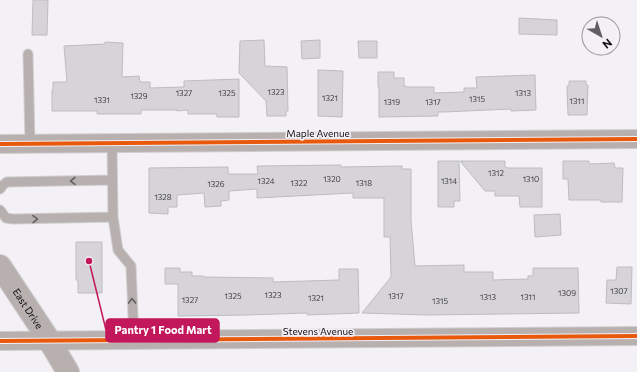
<svg xmlns="http://www.w3.org/2000/svg" width="637" height="372" viewBox="0 0 637 372" font-family="Commissioner,sans-serif">
<style>
.building{fill:#d6d4d8;stroke:#bdbcbf}
.lines{fill:none;stroke-linecap:round;stroke-linejoin:round}
.service-casing{stroke:#cfced0;stroke-width:11}
.minor-casing{stroke:#cfced0;stroke-width:20}
.tertiary-casing{stroke:#cfced0;stroke-width:24}
.service{stroke:#b8b0ae;stroke-width:9}
.minor{stroke:#b8b0ae;stroke-width:18}
.tertiary{stroke:#b8b0ae;stroke-width:22}
.cycleway-casing{stroke:#f3f0f6;stroke-width:6}
.cycleway{stroke:#e8590c;stroke-width:4}
.oneway{stroke:#656060}
.labels{text-anchor:middle;stroke-width:3.5;stroke-linejoin:round;paint-order:stroke}
.number-label{font-size:8px;fill:#434244}
.street-label{font-size:10px;fill:#121113;stroke:#f3f0f6}
.leader{fill:none;stroke:#c2185b;stroke-width:1.5}
.callout-dot{fill:#c2185b;stroke:#f3f0f6;stroke-width:1.5}
.callout{fill:#c2185b;stroke:#c2185b;stroke-width:1.5}
.callout-label{font-size:11px;text-anchor:middle;font-weight:bold;fill:#fff}
</style>
<rect width="100%" height="100%" fill="#f3f1f5"/>
<path class="building" d="M33,0h15l-1,35h-15z
M519,18l38,2v15l-38,-1z
M264,40l1,26 22,1 1,44h-2v5h-19l-1,-15 -27,-28 1,-32z
M320,40v18l-18,1 -1,-18z
M358,41h19v17h-18z
M105,42l18,1 -1,34 17,-1 1,6h10v6l34,-1v-6l55,-2v38h-22v-3h-29v-4l-11,1v-1h-36v4h-44v-3h-45v-21l1,-1v-7h14l-3,-36 41,-2z
M318,70l25,1 -1,46 -24,-1z
M378,72h16v6h10v8h2v1h28v6l30,-1v-4h13l-1,-11 59,-2 1,35 -25,1v-2l-67,3h-6v4l-59,1v-30h-1z
M569,81h17v4h2l-1,30h-19l-1,-29h2z
M438,161h21l1,40h-6v6h-16z
M460,161h45v6l3,1h34v39h-22l-1,-11h-24v-5h-10z
M563,161h26v3l25,-1 1,5h8l-1,34h-21v-2h-32l-1,-21h-5z
M341,165v2l61,-1v3h9v51l4,46 49,-1v7h29v8l35,-1v-3h5v-8h45l1,45 -152,2 -65,-2 29,-36 -1,-40h-6v-39h-31v-5l-96,5v-9l-28,2v9l-8,1v5l-16,1 -1,-14 -27,2v12h-9v7l-19,-1v-45l79,-1v7h30l-1,-8z
M560,214l1,21 -26,2 -1,-22z
M76,242h26v51h-24v-13h-2z
M617,267h15l-1,37 -25,-1 1,-23h9z
M165,268h15v4h12v4h11v1l70,1v4l66,-2v-11h19l1,44 -52,2v-2l-60,2 -69,1v-32h-13z"/>
<g class="lines">
<defs>
<path id="service" d="M28,54l2,89
M112,143l1,74 5,33 13,16 3,74
M0,189l3,-4 4,-3 105,-2
M0,210l6,8 7,1 100,-2"/>
<path id="minor" d="M0,144l637,-5
M0,341l637,-5"/>
<g id="tertiary">
<path id="s1" d="M0,266l49,74 19,32"/>
</g>
</defs>
<use href="#service" class="service-casing"/>
<use href="#minor" class="minor-casing"/>
<use href="#tertiary" class="tertiary-casing"/>
<use href="#service" class="service"/>
<use href="#minor" class="minor"/>
<use href="#tertiary" class="tertiary"/>
<defs>
<path id="cycleway" d="M0,144l637,-5
M0,341l637,-5"/>
</defs>
<use href="#cycleway" class="cycleway-casing"/>
<use href="#cycleway" class="cycleway"/>
</g>
<defs><path id="oneway-chevron" d="M-2-3.5L2.5 0L-2 3.5" fill="none" stroke-width="1.6" stroke-linecap="round" stroke-linejoin="round"/></defs>
<g class="oneway">
<use href="#oneway-chevron" transform="translate(73 181) rotate(179)"/>
<use href="#oneway-chevron" transform="translate(35 219) rotate(-2)"/>
<use href="#oneway-chevron" transform="translate(132 301) rotate(-92)"/>
</g>
<g class="labels">
<g class="number-label">
<text x="276" y="95">1323</text>
<text x="184" y="96">1327</text>
<text x="227" y="96">1325</text>
<text x="523" y="96">1313</text>
<text x="139" y="99">1329</text>
<text x="330" y="101">1321</text>
<text x="477" y="102">1315</text>
<text x="102" y="103">1331</text>
<text x="577" y="104">1311</text>
<text x="392" y="105">1319</text>
<text x="433" y="105">1317</text>
<text x="496" y="176">1312</text>
<text x="332" y="182">1320</text>
<text x="531" y="182">1310</text>
<text x="266" y="184">1324</text>
<text x="449" y="184">1314</text>
<text x="299" y="186">1322</text>
<text x="364" y="186">1318</text>
<text x="216" y="187">1326</text>
<text x="163" y="200">1328</text>
<text x="619" y="294">1307</text>
<text x="567" y="296">1309</text>
<text x="273" y="298">1323</text>
<text x="233" y="299">1325</text>
<text x="396" y="299">1317</text>
<text x="488" y="300">1313</text>
<text x="528" y="300">1311</text>
<text x="316" y="301">1321</text>
<text x="190" y="303">1327</text>
<text x="440" y="304">1315</text>
</g>
<g class="street-label">
<text x="318" y="137">Maple Avenue</text>
<text dy="4" stroke="none"><textPath href="#s1" startOffset="51">East Drive</textPath></text>
<text x="318" y="335">Stevens Avenue</text>
</g>
</g>
<path class="leader" d="M89 261L106 330"/>
<circle class="callout-dot" cx="89" cy="261" r="4"/>
<rect class="callout" x="106" y="319" width="113" height="23" rx="4"/>
<g class="callout-label">
<text x="163" y="334">Pantry 1 Food Mart</text>
</g>
<g transform="translate(601 36) rotate(141)"><circle r="19" fill="#f3f0f6" stroke="#99979b"/>
<path d="M0-3L7 15L0 10L-7 15Z" fill="#615f62"/>
<text y="-6" font-size="11" font-weight="bold" text-anchor="middle" fill="#121113">N</text>
</g>
</svg>
